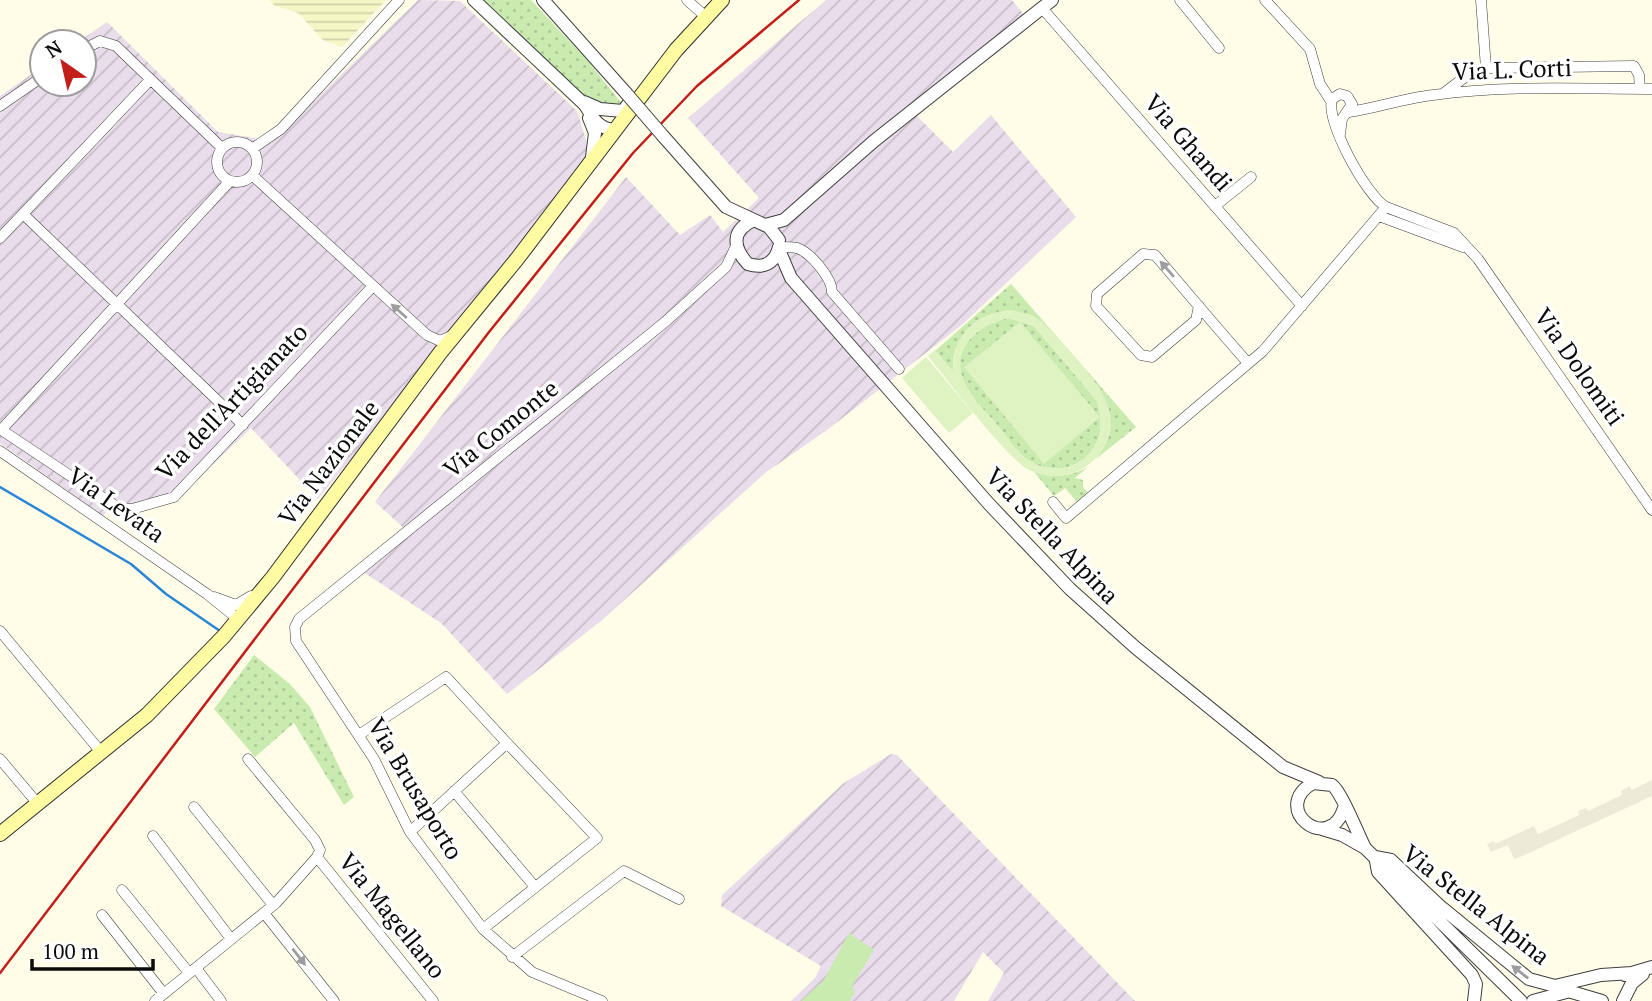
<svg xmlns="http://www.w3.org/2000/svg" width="1652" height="1001" viewBox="0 0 1652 1001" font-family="'PT Serif',serif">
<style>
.industrial{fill:url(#industrial-furrows)}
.farmland{fill:url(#farmland-rules)}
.grass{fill:url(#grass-dots)}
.garden{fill:#caebb0}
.pitch{fill:#def2c2;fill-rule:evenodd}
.plaza{fill:#eeead8}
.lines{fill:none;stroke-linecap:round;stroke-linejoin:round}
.stream{stroke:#2b86d6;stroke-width:2.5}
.minor-casing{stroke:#3e3e3e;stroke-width:11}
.tertiary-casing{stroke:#3e3e3e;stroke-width:14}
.secondary-casing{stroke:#2d2d2d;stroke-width:16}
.minor{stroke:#fff;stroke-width:10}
.tertiary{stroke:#fff;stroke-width:12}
.secondary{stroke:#fffba3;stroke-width:14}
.rail{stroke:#c31e1a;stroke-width:2.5}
.tertiary-bridge-casing{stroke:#3e3e3e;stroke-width:14;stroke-linecap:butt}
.tertiary-bridge{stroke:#fff;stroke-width:12}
.oneway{fill:#9d9d9d}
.labels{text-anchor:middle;stroke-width:7;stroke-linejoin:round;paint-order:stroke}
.street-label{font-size:24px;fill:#0b0b0b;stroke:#fff}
</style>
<defs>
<pattern id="industrial-furrows" width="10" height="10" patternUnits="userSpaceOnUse" patternTransform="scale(1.75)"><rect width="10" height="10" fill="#eaddeb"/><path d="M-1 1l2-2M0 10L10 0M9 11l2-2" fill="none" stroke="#c7bcc8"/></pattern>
<pattern id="farmland-rules" width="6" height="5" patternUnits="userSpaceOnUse" patternTransform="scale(1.75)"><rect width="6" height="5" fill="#f7f6c7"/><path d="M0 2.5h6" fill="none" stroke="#d2d2aa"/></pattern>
<pattern id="grass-dots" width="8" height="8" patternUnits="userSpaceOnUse" patternTransform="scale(1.75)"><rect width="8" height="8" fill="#caebb0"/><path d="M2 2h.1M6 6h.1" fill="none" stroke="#acc896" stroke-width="1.8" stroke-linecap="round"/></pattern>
</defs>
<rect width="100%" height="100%" fill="#fffce8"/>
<path class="industrial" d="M418,0l42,1 117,110 13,42 -141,187 -131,159 -67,-71 -77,74 -49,12 -16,-5 -6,7 -103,-73v-347l42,-29v17h42v-42h-6l29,-20 111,110 55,9z
M826,0h186l20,25 -115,91 36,36 38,-37 85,102 -113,107 -136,106 -62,43 -164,148 -94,73 -66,-71 -84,-55 49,-38 -31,-28 251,-325 54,58 30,-20 13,17 36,-34 -71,-80z
M891,754l6,1 238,246h-147l16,-28 -21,-21 -29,49h-163l24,-23 6,-12 -100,-60 1,-11 122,-112z"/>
<path class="farmland" d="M269,0h117l-44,47 -19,-7 -25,-27 -23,-7z"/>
<path class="grass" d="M479,0h52l57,61 35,44 -10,3 -29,-11z
M1011,284l125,143 -39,31 12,-22 2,-11 -8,-29 -61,-74 -31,-12c-33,16 -60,20 -58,62l-18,-21z
M1009,318l25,8 63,75c6,20 6,39 -10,55 -14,14 -37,16 -54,7 -14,-7 -24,-23 -33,-35 -11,-13 -26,-27 -34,-42 -19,-35 11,-62 43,-68z
M1088,467l-13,11 8,2v7l6,7 -11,9 -13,-15 -11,8 -20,-24c20,6 36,5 54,-5z
M254,655l36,29 20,23 44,90 -10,8 -50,-82 -39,34 -41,-48z"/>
<path class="garden" d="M849,933l25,17 -22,36 3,6 -5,9h-49l23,-21z"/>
<path class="pitch" d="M1011,310l21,5 10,7c19,19 58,59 66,84 15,46 -35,84 -77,65 -23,-10 -84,-92 -103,-115l7,-6 18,21c0,-37 22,-58 58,-61zM1009,318l25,8 63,75c6,20 6,39 -10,55 -14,14 -37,16 -54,7 -14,-7 -24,-23 -33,-35 -11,-13 -26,-27 -34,-42 -19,-35 11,-62 43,-68z
M1020,322l80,95 -56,47 -80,-97z
M926,357l47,56 -24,20 -47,-55z"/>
<path class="plaza" d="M1652,780v16l-134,62 -4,1 -6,-14 -17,7 -4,-8 7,-3 1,3 39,-18 4,8 41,-19 -1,-4 8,-3 2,3 34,-16 -1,-4 9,-5 2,4z"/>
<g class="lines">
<path class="stream" d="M0,487l131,77 35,30 54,37"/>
<defs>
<path id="minor" d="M687,0l19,17
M1180,0l39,48
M1265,0l45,49 10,35 11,17
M1481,0l5,68
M1042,8l260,298
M84,49l16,-8 16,5 106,102
M1444,93l29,-22 13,-3 148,-2 5,9 1,14
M0,106l42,-29
M1349,112c28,-4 56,-14 84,-17 73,-10 146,-6 219,-6
M1340,134l2,-15 10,-15 -5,-8 -7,-2 -8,5c-7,22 34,96 54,108l68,26 24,26 174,251
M217 162a20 20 0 1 1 40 0a20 20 0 1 1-40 0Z
M252,149l29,-20 118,-129
M252,175l175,160 13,6 11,-5
M1215,206l36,-29
M23,214l220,211
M1379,216l84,31
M0,238l149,-157
M779,247c6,0 13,0 18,1 14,5 35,30 35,44l67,77
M1199,306l-3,14 -44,37 -11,-2 -45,-49 1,-12 46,-40 12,1c31,36 62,73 93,108
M0,429l120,80h12l42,-12 198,-210
M1,430l229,-249
M0,451l207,143 31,25
M1053,502l13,16 197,-167 123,-144
M214,597l22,8 15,-9
M0,631l101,121
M359,735l87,-58 61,66
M0,759l38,45
M454,791l81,96
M194,807l79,98
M410,832l97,-89 90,95 -114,91
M153,836l78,103
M317,857l116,144
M122,890l67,83
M264,913l70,88
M102,915l62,79
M512,957l112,-86 55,28
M196,968l25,33
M155,1001l121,-98 41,-46 3,-7 -5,-10 -67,-81
M602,1001l-70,-29 -49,-43 -73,-97 -36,-73 -78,-118 -1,-14 4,-8 366,-297 61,-55 10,-21"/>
<path id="tertiary" d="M474,0l111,105c8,13 13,24 30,25
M543,0l83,93
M584,102l16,7 23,2 9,-12
M589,118l6,15 -3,24
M663,136l63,71 43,20 10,13
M752,221c-21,10 -19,27 -4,43 16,5 27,-1 31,-17
M765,225l19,-5 90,-79 178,-141
M779,250l12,28 198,226 81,85 66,59 147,119 36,15
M1344,808c-15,48 -75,0 -31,-25l19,2c9,6 26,49 33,63
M1322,829l20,6 23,13 156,153
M1375,857l16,3 50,47 88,72 26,7 46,-11 31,-2
M1376,861l2,11 94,103 4,9 -2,17
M1625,975l27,-8
M1568,991l34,10
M1533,1001l37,-10
M1623,1001l9,-18 11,-9"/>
<path id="secondary" d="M0,834l147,-119 77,-79 49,-59 167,-224 77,-94 159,-209 46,-50"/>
</defs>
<use href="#minor" class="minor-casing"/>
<use href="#tertiary" class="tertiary-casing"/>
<use href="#secondary" class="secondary-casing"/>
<use href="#minor" class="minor"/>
<use href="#tertiary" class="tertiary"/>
<use href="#secondary" class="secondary"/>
<path class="rail" d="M0,973l489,-641 144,-179 64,-67 102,-86"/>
<defs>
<path id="tertiary-bridge" d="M626,93l37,43"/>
</defs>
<use href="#tertiary-bridge" class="tertiary-bridge-casing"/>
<use href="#tertiary-bridge" class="tertiary-bridge"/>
</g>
<defs><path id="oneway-solid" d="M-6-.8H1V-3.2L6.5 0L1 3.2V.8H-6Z" transform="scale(1.75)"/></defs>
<g class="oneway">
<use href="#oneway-solid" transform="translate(1167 269) rotate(-131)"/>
<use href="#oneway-solid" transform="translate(399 311) rotate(-138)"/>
<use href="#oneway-solid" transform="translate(299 957) rotate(52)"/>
<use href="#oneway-solid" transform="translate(1520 972) rotate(-142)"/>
</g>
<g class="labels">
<g class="street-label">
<text transform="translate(1512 70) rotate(-2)" y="8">Via L. Corti</text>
<text transform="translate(1188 143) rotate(49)" y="8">Via Ghandi</text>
<text transform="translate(1579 367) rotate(55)" y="8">Via Dolomiti</text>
<text transform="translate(232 402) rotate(-46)" y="8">Via dell'Artigianato</text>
<text transform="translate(501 429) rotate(-39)" y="8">Via Comonte</text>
<text transform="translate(329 463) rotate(-53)" y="8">Via Nazionale</text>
<text transform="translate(116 505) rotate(35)" y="8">Via Levata</text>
<text transform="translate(1052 536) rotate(46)" y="8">Via Stella Alpina</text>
<text transform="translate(415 789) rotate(59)" y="8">Via Brusaporto</text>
<text transform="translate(1476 905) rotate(38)" y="8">Via Stella Alpina</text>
<text transform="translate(392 916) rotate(51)" y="8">Via Magellano</text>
</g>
</g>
<g transform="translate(63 63) rotate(326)"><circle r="33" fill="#ffffff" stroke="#9d9d9d" stroke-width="2"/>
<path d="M0-5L12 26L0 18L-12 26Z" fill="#c31e1a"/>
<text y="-10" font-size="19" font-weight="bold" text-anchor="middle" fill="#0b0b0b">N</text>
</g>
<path d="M32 959v10h121v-10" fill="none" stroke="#0b0b0b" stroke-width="3.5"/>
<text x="42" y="959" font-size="21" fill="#0b0b0b" stroke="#ffffff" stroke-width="5" paint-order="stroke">100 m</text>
</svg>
